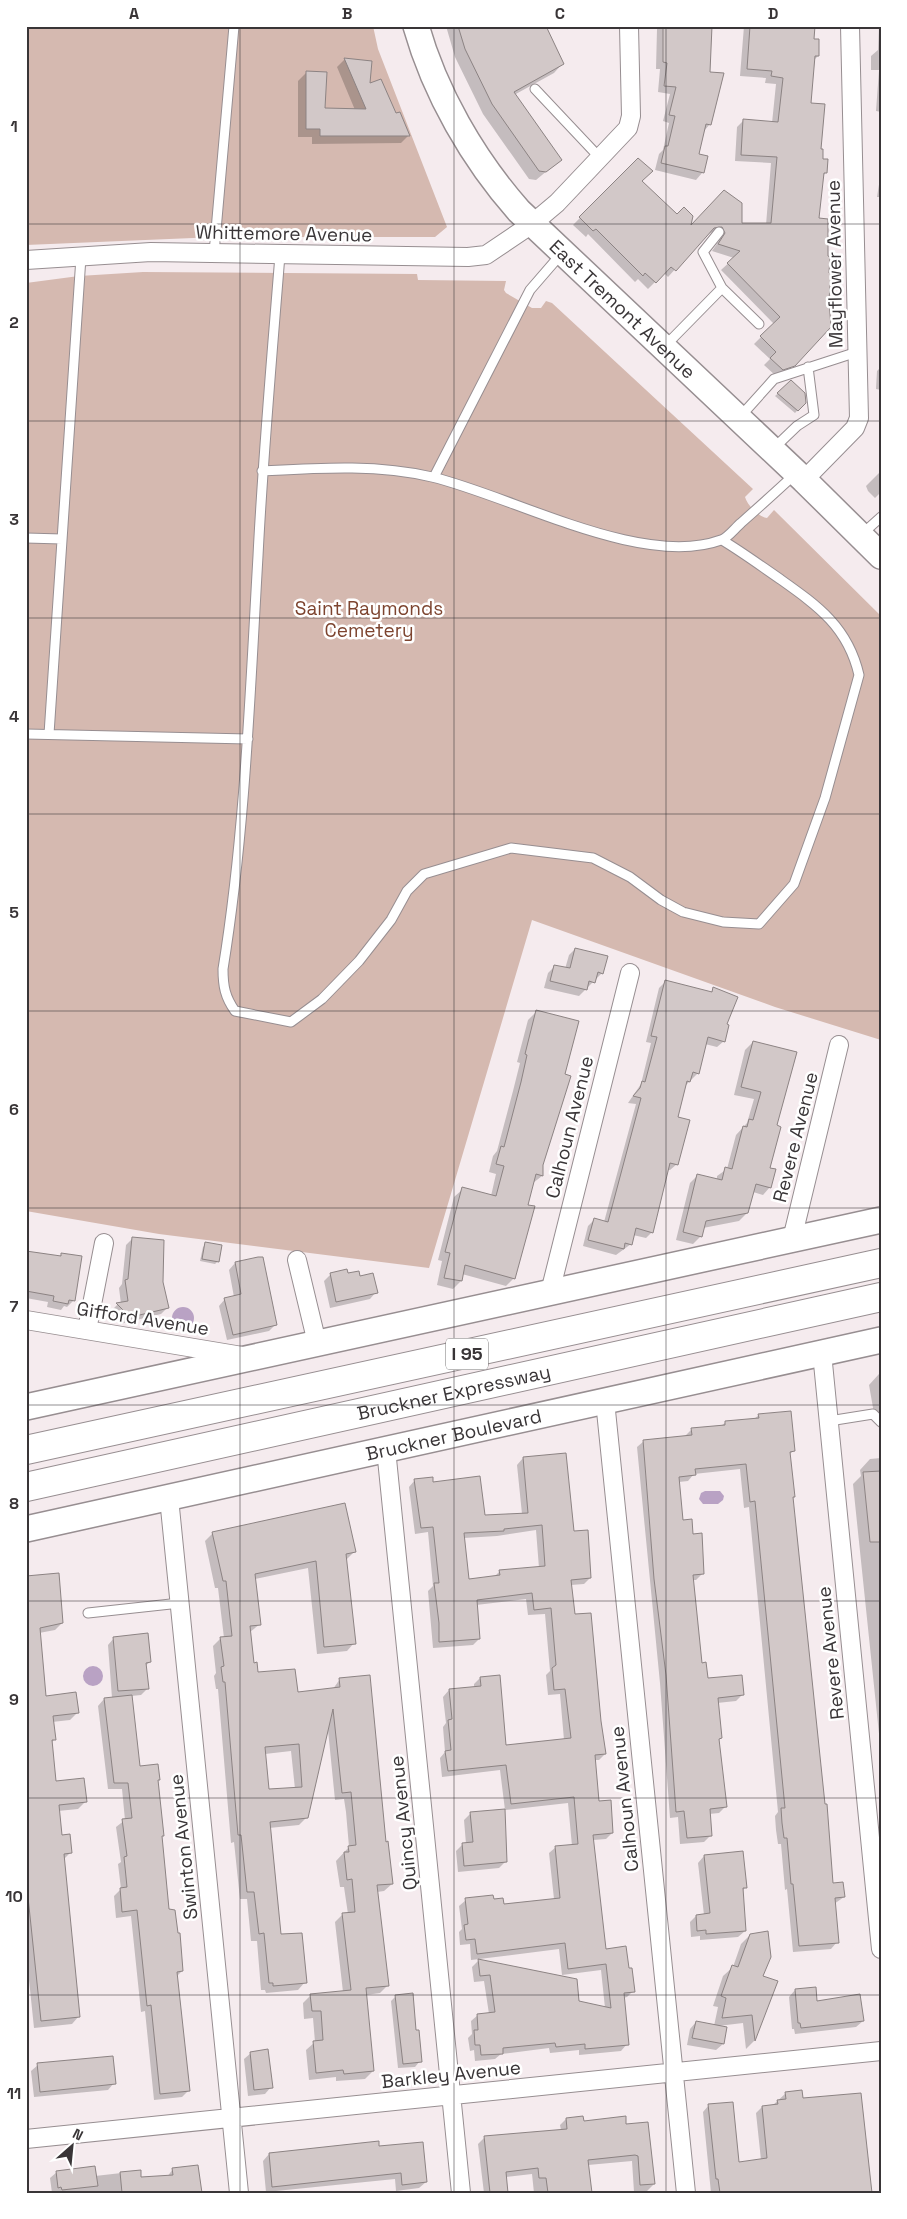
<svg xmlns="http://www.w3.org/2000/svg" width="907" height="2219" viewBox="0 0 907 2219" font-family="'Space Grotesk',sans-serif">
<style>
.green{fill:#d5b9b0}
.water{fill:#b9a2c4}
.shadow{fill:#0003;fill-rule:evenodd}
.building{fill:#d2c8c8;stroke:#8c8383;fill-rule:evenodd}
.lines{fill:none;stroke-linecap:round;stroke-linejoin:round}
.service-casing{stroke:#978e91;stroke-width:11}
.minor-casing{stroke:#978e91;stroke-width:20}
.secondary-casing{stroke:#978e91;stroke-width:28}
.motorway-casing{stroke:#978e91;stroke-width:30}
.service{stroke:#fff;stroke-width:9}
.minor{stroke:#fff;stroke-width:18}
.secondary{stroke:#fff;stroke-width:25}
.motorway{stroke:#fff;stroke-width:28}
.grid{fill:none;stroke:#393537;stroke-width:1;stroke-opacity:0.55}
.labels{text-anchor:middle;stroke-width:5;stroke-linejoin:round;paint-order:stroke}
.shield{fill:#fff;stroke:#747273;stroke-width:1}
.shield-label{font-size:18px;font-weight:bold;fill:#393537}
.street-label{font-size:19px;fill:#393537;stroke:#fff}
.park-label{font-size:19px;fill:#7d442f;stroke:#fff}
.neatline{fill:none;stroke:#393537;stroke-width:2}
.grid-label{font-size:16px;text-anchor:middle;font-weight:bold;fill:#393537}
</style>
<rect width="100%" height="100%" fill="#f5ebee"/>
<path class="green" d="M26,26h347l5,23 69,178 -12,10h-218l-191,8z
M143,272l274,2 1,6 88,1 -2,9 2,3 26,15h9l5,-7 6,2 201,186 -8,8c2,8 14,20 22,21l7,-8 107,106v424l-106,-33 -243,-87 -103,348 -270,-34 -133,-23v-928l53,-7z"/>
<path class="water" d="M172 1318a11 11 0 1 1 22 0a11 11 0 1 1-22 0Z
M705,1491h15l4,5 -1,4 -5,4h-15l-4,-5 2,-6z
M83 1676a10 10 0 1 1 20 0a10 10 0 1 1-20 0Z"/>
<path class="shadow" d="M446,26h84l33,37 -9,10 -40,22 46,65 -24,20 -7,-1 -46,-65 -28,-57z
M654,26h57l-3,47 2,51 -6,7 -6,24 8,2 -4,16 -6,7 -41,-10 4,-16 4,-4 6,-27 -6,-2 7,-27 -12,-2 2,-23h-4l1,-40 -3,-1z
M744,26h70l-1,14 5,16 -4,4 -4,44 16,68 -3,4 -29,189 -8,7 -10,4 -12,-11 6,-6 -16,-15 20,-20 -53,-54 13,-12 -22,-7 7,-10 -1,-5 -5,-4 -6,2 -39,43 -4,-4 -16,16 -10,-10 -3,3 -47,-48 -2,3 -13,-12 65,-66 2,23 49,46 77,-3 5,-62 -36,-2 2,-34 6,-6 29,2 4,-39 -11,-1 1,-5 -26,-2z
M879,26h2v86l-5,-1 3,-41h-8v-14l7,-6z
M345,59l26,3 -2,23 26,30 14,20 -8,8 -89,1v-7h-14v-56l8,-8 18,36 31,1 -18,-43z
M881,172v25h-4z
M881,367v23l-5,-1 1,-18z
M791,382l14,20 -10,11 -20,-17z
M881,471v21l-6,6 -7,-7 -2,-5z
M575,949l27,24 -23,23 -35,-8 4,-15 7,-7 10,3 4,-14z
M665,982l45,11 4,-4 12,36 -2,16 -7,6 -12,-3 -7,29 -13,13 -8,32v46l-7,6h-3l-15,62 -6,6 -13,-3 -2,9 -15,11 -33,-9 5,-20 6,-6 10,2 32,-118 -8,-1 13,-19 10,-41 -5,-1 13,-54z
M536,1012l6,164 -9,7 -7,22 -12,73 -8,8 -44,-12 -1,7 -8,8 -16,-4 5,-24 -4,-1 16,-63 9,-8 28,7 5,-22 -7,-2 4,-16 4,-5 16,-60 7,-28 -3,-1 11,-42z
M753,1042l22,84 -7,43 2,18 -7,8 -10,-3 -6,21 -8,8 -36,7 -2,8 -8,8 -17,-4 14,-57 8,-8 19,5v-4l10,-7 9,-34 11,-12 7,-24 -20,-4 11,-45z
M133,1238l28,44 7,25 -7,7 -41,10 -1,-5 -8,-8 6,-6 4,-1 -2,-16 3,-4 4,-39z
M206,1244l12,17 -3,3 -15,-3 3,-14z
M26,1252l33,5 3,-3 12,46 -7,7 -3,-1 -3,4 -14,-3 1,-5 -22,-4z
M262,1259l13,66 -6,6 -42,9 -8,-34 6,-7 9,-2 -5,-27 6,-7z
M331,1274l29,3 16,15 -6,7 -40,9 -6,-27z
M879,1374h2v44l-6,1 -6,-34z
M759,1415l34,36 -4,4 5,42 -2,2 39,386 13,12 -10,7 3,38 -6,7 -38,3 -6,-63 -2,1 -4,-46h-3l-2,-14 -1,-14 3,-4 -29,-305 -5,1 -4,-39 -46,5 -6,7 -9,1 3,39 10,14 11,38 -7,7h-4l9,84 5,15 37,15 -7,7 -19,2 4,35 -3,2 7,67 -6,6 -10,1 2,21 -7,7 -24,2 -2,-27 -8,1 -10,-135 -23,-236 7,-6 41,-5 7,-7 29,-3 5,-4 28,-3z
M523,1458l50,74 17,46 -6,6 -13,1 3,31 26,105 5,33 -6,6h-5l4,42 14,31 -6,6 -13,1 12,110 28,41 -6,6 -4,1 4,46 -6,7 -42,4v-5l-29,3 -1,-5 -48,6 -6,5 -20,2 -1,-11 -4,1 -2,-13 4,-4 -1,-13 7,-6 11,-1 -5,-33 -10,1 -2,-15 6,-6 98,19 2,22 27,6 -4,-38 -39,5 -3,-26 -88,11 -1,-16 -10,1 -1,-13 3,-3 -3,-23 7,-6h27l10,5 51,-6 -5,-46 7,-6 16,-1 -4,-43 -63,7 -5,-40 -58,7 -2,-19 5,-6 -2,-25 3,-4 -3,-26 6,-7 25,-2v-4l6,-6 24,68 60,-6 -4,-46 -12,1 -2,-20 4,-4 -5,-57 -17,1 -2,-16 -50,6 3,34 -6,6 -40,3 -5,-57 5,-5 -5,-54 -13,2 -6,-47 6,-7 17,3 52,34 38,-3 -5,-49zM536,1530l3,38 -39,3 -6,6 -26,3 -4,-42 33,-2z
M881,1458v295l-28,-269 8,-8 -1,-6 10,-11z
M213,1533l141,19 -8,8 8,83 -7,8 -30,3 -9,-86 -53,11 5,45 -10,8 3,32 4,9 39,20 37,-4 7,-10 45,164 7,41 -8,7 -7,1 11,93 -8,8 -14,2 7,76 -8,8 -29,2v-4l-27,3 -3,-30 9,-8 -2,-24 -9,1 -1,-16 8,-8 32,-3 -8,-70 8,-8h5l-4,-27h-4l-4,-26 13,-14 -3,-35 -2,-13 -9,1 -7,-70 -21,87 -8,8 -30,3 11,107 25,47 -7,8 -32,3 -1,-3h-4l-4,-49h-6l-4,-42h-7l-6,-57 -3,1 -13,-154h-2l-2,-13 2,-3 -3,-27 8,-8h3l-6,-50h-3l-10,-47zM291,1751l4,38 -27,2 -3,-37z
M26,1577l36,46 -7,7 -16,3 6,64 32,16 -7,7 -18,2 3,17 -4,4 4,39 30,20 -7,7 -20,2 3,25 10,16 -8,8 16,156 -7,8 -38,4 -8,-77z
M114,1638l36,24 -5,4 3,22 -7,7 -10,1 8,71 20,12 -2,2 6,54 -2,2 7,73 14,61 -6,6 13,113 -7,7 -28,3 -9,-89 -4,1 -10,-96 -15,2 -2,-22 7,-7 -3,-25 3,-2 -5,-35 9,-7 -3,-31h-14l-10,-83 6,-7 8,-1 -4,-53z
M471,1813l35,48 -7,7 -41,4 -2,-21 6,-6 4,-1 -2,-24z
M704,1856l41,32 -3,3 3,40 -7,6 -38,3v-4l-9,1 -1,-15 6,-6 8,-1 -6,-52z
M750,1935l11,41 15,6 -22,59 -8,8 -3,-26 -25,3 5,18 -7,6 -29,-5 3,-16 6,-7 18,4 4,-19 -5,-1 10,-30 10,-9 8,-23z
M795,1990l21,12 47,19 -7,6 -61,7 -1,-5h-2l-3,-32z
M396,1996l19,35 5,30 -5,6 -17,1 -7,-67z
M251,2053l20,34 -6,7 -17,2 -4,-37z
M38,2065l76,18 -6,7 -74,7 -3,-26z
M786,2093l16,7 -42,93h-49l-8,-81 6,-7 29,58 23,-3 -5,-47 6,-6 10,-1z
M566,2119l59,7 29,58 -7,7h4v2h-24l7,-1 -2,-31 -44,4v28h-54l-2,-19 -26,3 1,16h-23l-6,-49 6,-6 77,-8 -1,-5z
M378,2147l48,35 -7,6 -23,3 -1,-12 -129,13 -3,-31 6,-7z
M173,2169l27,24h-148l-2,-15 7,-6 38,4 44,-5 1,8 27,-2z"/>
<path class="building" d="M458,26h88l18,38 -50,28 48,68 -16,12 -7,-1 -47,-67 -27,-55z
M663,26h49l-2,46 14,1 -13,52 -5,-1 -7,30 9,2 -4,17 -43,-10 4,-17h3l7,-30 -6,-1 7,-28 -12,-1 3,-23 -4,-1z
M750,26h65l-1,13h5v17h-4l-4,47 14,1 -4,45h2v10h5l-1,14h-3l-5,45 9,1v37l2,1 -1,16h2l-2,27 2,27 -36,39 -12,4 -13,-12 6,-6 -16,-16 20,-19 -53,-54 13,-12 -22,-7 7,-11 -3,-6 -8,1 -38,43 -5,-4 -15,16 -11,-10 -2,3 -47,-47 -3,2 -14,-14 59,-59 15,13 -11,10 35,33 7,-7 9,9 -2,9 33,-35 18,13v20h29l6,-66 -36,-2 2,-36 35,3 5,-44 -12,-2 1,-5 -25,-2z
M344,58l28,3 -2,22 11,-4 15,34 4,-1 10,24h-90v-7h-14v-58l21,1 -2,36 41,1z
M791,380l14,13 1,10 -8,8 -21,-18z
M575,948l33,8 -5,18 -5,-2 -3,11 -6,-2 -2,9 -37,-9 4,-16 16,3z
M665,980l47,12 1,-5 25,10 -11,27 2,1 -4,17 -17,-5 -9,37 -6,-2 -3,10 -3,-1 -9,36 12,3 -12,45 -8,-2 -17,70 -17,-5 -4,17 -7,-2 -1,6 -36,-9 6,-22 14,4 33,-124 -8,-2 7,-8 2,-7 3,1 12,-45 -6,-1z
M536,1010l43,11 -14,53 6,2 -28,89v11l-7,-2 -8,31 7,1 -20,73 -50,-14 -3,16 -18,-3 6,-25 -5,-1 17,-65 34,9 8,-30 -8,-2 5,-18 3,1 17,-65 6,-27 -2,-1z
M753,1041l44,11 -20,73 4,2 -11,41 6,1 -5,19 -15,-4 -8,29 -42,8 -4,16 -19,-5 14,-58 25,6 3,-13 7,2 11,-43 4,1 2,-8 4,1 8,-28 -20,-5z
M132,1237l32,3 -1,42 6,26 -42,10 -2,-6 -9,-9 12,-2 -3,-21 3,-1z
M205,1242l17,3 -3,17 -17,-3z
M26,1251l35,5v-3l21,3 -7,45 -6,-1 -1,4 -15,-3 1,-5 -28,-5z
M258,1257h5l14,68 -44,10 -9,-37 17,-4 -6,-32z
M347,1269l1,4 11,-2 1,5 13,-3 5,20 -42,9 -6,-29z
M791,1411l4,40 -5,1 5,45h-2l32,307h2l6,79 10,-1 2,15 -10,1 4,45 -40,3 -6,-62h-2l-4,-46h-3l-2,-15 -1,-15h4l-30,-307 -5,1 -4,-38 -51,5 1,6 -17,2 4,43 9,-1 1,15 9,-1 2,41 -11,1 9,88 4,-1 2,16 34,-3 2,20 -26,3 4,40 -3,1 8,68 -17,2 2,27 -25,2 -3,-27 -8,1 -10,-137 -12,-96 -11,-139 49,-5 -1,-7 34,-3v-4l34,-3 -1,-4z
M566,1453l8,78 14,-1 3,48 -20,2 4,34 16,-1 10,108 5,33 -11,1 4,46 12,-1 2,33 -20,2 13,114 20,-3 3,22h3l3,24 -11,1 5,52 -44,4v-5l-29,3 -1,-4 -52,5v6l-22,1 -1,-10h-5l-1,-15h4l-1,-16 18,-2 -5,-37 -10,1 -2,-17 99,20 2,22 32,7 -5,-44 -38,5 -3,-26 -88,11 -2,-15 -9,1 -2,-15 4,-1 -3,-26 28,-3 1,4 9,-1 1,6 56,-6 -5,-52 23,-2 -4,-47 -63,7 -5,-39 -58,6 -3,-20 6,-1 -3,-30 4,-1 -3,-30 32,-3 -1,-9 20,-2 6,70 65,-7 -6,-49 -11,1 -2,-22 4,-3 -5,-57 -17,2 -2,-17 -55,7 3,39 -41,3v-19l-5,-40h5l-6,-56 -12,1 -7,-49 19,-2v5l47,-6 5,39 43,-2 -5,-56zM542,1525l3,41 -46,4 1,5 -31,4 -5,-46 40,-2v-2z
M881,1471v71h-11l-7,-70z
M345,1503l11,49 -10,2 10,90 -32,3 -8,-86 -61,13 6,51 -11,1 4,37 3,-1 1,10 37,-3 3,23 42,-5 -1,-9 31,-3 16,167 2,-1 5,43 -16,1 12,101 -23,2 8,83 -30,3 -1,-4 -27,3 -3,-32 10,-1 -2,-29h-9l-2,-17 41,-4 -9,-77 13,-1 -3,-33 -5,1 -3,-28h5l-1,-6 8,-1 -5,-53 -9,1 -9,-84 -25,109 -38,4 11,112 21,-1 5,50 -34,3v-3h-4l-5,-50 -5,1 -5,-42h-7l-6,-57h-3l-13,-153h-2l-2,-15 3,-1 -4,-29 12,-1 -6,-55h-3l-11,-49zM299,1744l3,43 -33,2 -4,-42z
M59,1573l4,50 -23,5 6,68 30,-4 3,21 -26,3 3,24h-4l4,41 28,-3 3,24 -28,3 3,30 8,-1 2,19 -8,1 16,163 -39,4 -15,-143v-302z
M148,1633l3,29 -5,1 3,26 -31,2 -5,-54z
M132,1695l8,71 18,-2 2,16h-2l6,56h-2l7,73 6,1 3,23h2l3,38 -6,1 13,119 -30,3 -9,-89 -4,1 -10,-96 -15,2 -2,-24 7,-1 -3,-30 3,-1 -5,-37 10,-1 -4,-35h-14l-10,-85z
M505,1809l2,53 -43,4 -2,-23 11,-1 -3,-30z
M743,1851l4,37h-4l3,43 -40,3v-4l-9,1 -1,-16 14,-2 -6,-58z
M768,1931l3,26 -8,19 15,5 -23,60 -3,-26 -30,3 4,-20 -5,-2 11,-31 6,2 12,-33z
M816,1987l1,14 43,-7 4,27 -63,7 -1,-5h-2l-3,-34z
M413,1993l3,37h3l3,32 -19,2 -8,-69z
M696,2021l31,6 -3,17 -32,-6z
M268,2049l5,39 -19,2 -4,-38z
M113,2056l3,28 -76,8 -3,-29z
M802,2090l1,8 58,-5 11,100h-152l-2,-14h-2l-8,-75 25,-2 6,60 28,-4 -5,-52 16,-2 -1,-4 9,-1 -1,-7z
M583,2116l1,5 42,-5v8l22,-2 7,62 -15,1 -2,-29 -3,-1 -47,5 4,33h-44l-2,-15h-7l-1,-10 -32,4 2,21h-18l-6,-57 83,-7 -1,-11z
M379,2141v5l44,-4 4,40 -25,3 -1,-12 -129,14 -3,-34z
M198,2165l4,28h-80l-2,-21 21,-2v7l32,-2 -1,-7z
M95,2166l3,20 -36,4 -1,-3 -3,1 -2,-17z"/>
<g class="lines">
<defs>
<path id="service" d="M535,89l65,69
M719,232l-16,20 19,36
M214,253l20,-227
M280,255c-8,100 -17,200 -22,301 -8,138 -13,277 -35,413 0,17 2,28 12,42l56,11 31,-23 37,-38 32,-41 16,-29 17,-17 87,-26 82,10 37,19 31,23 22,12 40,10 36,2 35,-40 31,-86 34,-123c-11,-48 -41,-69 -79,-96 -19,-13 -38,-27 -58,-39
M665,346l57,-58 37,36
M739,418l35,-39 83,-27
M773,449l24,-23 17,-11 -6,-48
M262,471c57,-3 114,-7 170,6 80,19 210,92 289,63 7,-2 14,-12 20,-17 18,-16 36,-32 53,-48
M434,477l96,-187 32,-37
M861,535l20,-18
M26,538l36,1
M26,734l222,5
M49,734l32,-477
M829,1421l44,-7 8,8
M88,1613l92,-10"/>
<path id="minor" d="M26,260l125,-8 317,5 18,-2 46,-31 25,-21 71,-75 3,-12 -2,-90
M804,480l51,-52 4,-10 -9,-392
M792,1239l47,-194
M297,1260l20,83
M550,1292l80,-319
M26,1320l216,36
M87,1330l17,-87
M822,1353l59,596
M605,1401l81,792
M386,1449l75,744
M169,1498l70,695
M26,2139l855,-88"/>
<g id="secondary">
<path id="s1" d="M416,26c19,67 57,133 103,185l285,269 77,76"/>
<path d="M26,1407l855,-187"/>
<path id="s2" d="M26,1529l855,-189"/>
</g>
<g id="motorway">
<path d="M26,1450l855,-187"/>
<path id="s3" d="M26,1487l855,-190"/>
</g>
</defs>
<use href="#service" class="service-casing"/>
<use href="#minor" class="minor-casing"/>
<use href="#secondary" class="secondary-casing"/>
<use href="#motorway" class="motorway-casing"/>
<use href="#service" class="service"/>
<use href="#minor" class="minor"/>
<use href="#secondary" class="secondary"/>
<use href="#motorway" class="motorway"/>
</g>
<path class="grid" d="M240,26v2167M454,26v2167M666,26v2167M26,224h855M26,421h855M26,618h855M26,814h855M26,1011h855M26,1208h855M26,1405h855M26,1601h855M26,1798h855M26,1995h855"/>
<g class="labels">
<rect class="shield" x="446" y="1338.5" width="42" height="31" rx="4"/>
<g class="shield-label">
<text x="467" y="1360">I 95</text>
</g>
<g class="street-label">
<text transform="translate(284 233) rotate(1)" y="7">Whittemore Avenue</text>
<text transform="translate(834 264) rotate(-91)" y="7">Mayflower Avenue</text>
<text dy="7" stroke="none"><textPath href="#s1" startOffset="356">East Tremont Avenue</textPath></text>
<text transform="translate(569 1127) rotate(-76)" y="7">Calhoun Avenue</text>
<text transform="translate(795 1137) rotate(-76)" y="7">Revere Avenue</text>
<text transform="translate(143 1318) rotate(9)" y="7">Gifford Avenue</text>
<text dy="7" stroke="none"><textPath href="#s3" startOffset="438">Bruckner Expressway</textPath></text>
<text dy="7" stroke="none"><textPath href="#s2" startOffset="438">Bruckner Boulevard</textPath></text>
<text transform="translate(830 1653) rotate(-96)" y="7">Revere Avenue</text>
<text transform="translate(624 1799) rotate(-96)" y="7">Calhoun Avenue</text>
<text transform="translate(403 1823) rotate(-96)" y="7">Quincy Avenue</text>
<text transform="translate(183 1847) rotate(-96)" y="7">Swinton Avenue</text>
<text transform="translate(451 2074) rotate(-6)" y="7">Barkley Avenue</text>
</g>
<g class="park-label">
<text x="369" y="615">Saint Raymonds<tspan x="369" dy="22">Cemetery</tspan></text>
</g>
</g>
<rect width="907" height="2219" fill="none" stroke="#ffffff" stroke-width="55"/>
<g transform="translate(72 2146) rotate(27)" stroke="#ffffff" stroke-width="4" paint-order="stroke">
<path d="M0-4L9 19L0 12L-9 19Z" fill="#393537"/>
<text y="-8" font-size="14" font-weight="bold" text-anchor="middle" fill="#393537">N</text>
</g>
<rect x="28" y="28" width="852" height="2164" class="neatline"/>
<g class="grid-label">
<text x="134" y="19">A</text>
<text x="347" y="19">B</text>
<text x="560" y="19">C</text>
<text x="773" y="19">D</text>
<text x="14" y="132">1</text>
<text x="14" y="328">2</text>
<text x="14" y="525">3</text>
<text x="14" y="722">4</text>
<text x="14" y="918">5</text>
<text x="14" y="1115">6</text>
<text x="14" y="1312">7</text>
<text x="14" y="1509">8</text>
<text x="14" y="1705">9</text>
<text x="14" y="1902">10</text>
<text x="14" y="2099">11</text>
</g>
</svg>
